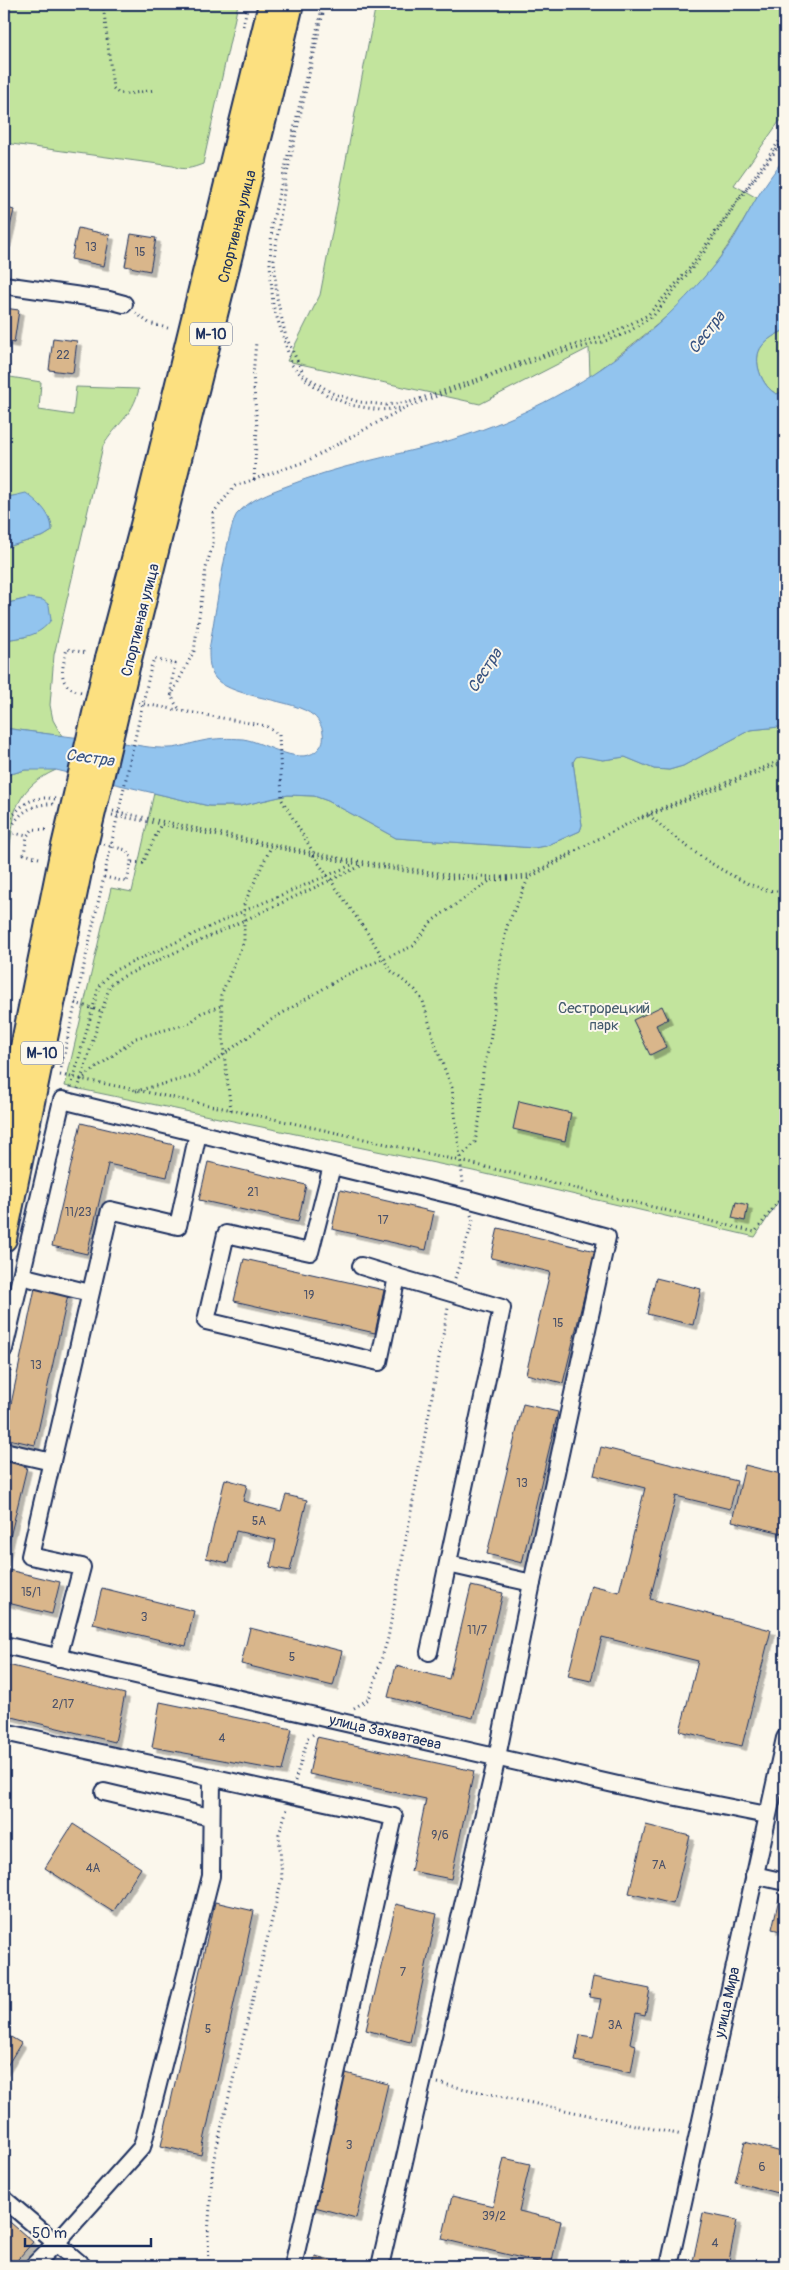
<svg xmlns="http://www.w3.org/2000/svg" width="789" height="2270" viewBox="0 0 789 2270" font-family="Pangolin,sans-serif">
<style>
.green{fill:#c2e49d;stroke:#6e8a7e}
.water{fill:#92c4ee;stroke:#6288b4}
.building{fill:#d9b68b;stroke:#1b2f5e;filter:url(#shadow)}
.lines{fill:none;stroke-linecap:round;stroke-linejoin:round}
.minor-casing{stroke:#1b2f5e;stroke-width:20}
.highway-casing{stroke:#1b2f5e;stroke-width:28}
.path{stroke:#1b2f5e;stroke-width:3;stroke-dasharray:1 4;stroke-linecap:butt}
.minor{stroke:#fbf7ec;stroke-width:16}
.highway{stroke:#fce080;stroke-width:24}
.highway-bridge-casing{stroke:#1b2f5e;stroke-width:28;stroke-linecap:butt}
.path-bridge{stroke:#1b2f5e;stroke-width:3;stroke-dasharray:1 4;stroke-linecap:butt}
.highway-bridge{stroke:#fce080;stroke-width:24}
.labels{text-anchor:middle;stroke-width:4;stroke-linejoin:round;paint-order:stroke}
.number-label{font-size:12px;fill:#4a5169}
.shield{fill:#fbf7ec;stroke:#5e6b89;stroke-width:1}
.shield-label{font-size:14px;font-weight:bold;fill:#1b2f5e}
.street-label{font-size:15px;fill:#1b2f5e;stroke:#fbf7ec}
.park-label{font-size:15px;fill:#455c6e;stroke:#fbf7ec}
.water-label{font-size:16px;font-style:italic;fill:#395482;stroke:#fbf7ec}
</style>
<defs>
<filter id="shadow"><feDropShadow dx="4.5" dy="4.5" stdDeviation="0" flood-color="#0004"/></filter>
</defs>
<rect width="100%" height="100%" fill="#fbf7ec"/>
<filter id="ink" filterUnits="userSpaceOnUse"><feTurbulence type="fractalNoise" baseFrequency=".02" numOctaves="2"/><feDisplacementMap in="SourceGraphic" scale="10" xChannelSelector="R" yChannelSelector="G"/><feConvolveMatrix kernelMatrix="1 2 1 2 8 2 1 2 1" color-interpolation-filters="sRGB"/></filter>
<g filter="url(#ink)">
<path class="green" d="M4,4h234l-35,160c-11,4 -19,7 -30,2l-169,-23z
M376,4h409v114l-6,4 -45,63 23,13c-19,33 -38,64 -63,92 -28,31 -71,61 -104,87l-1,-29 -109,56 -193,-43 33,-66z
M785,330v60l-8,4c-15,-6 -26,-35 -15,-48 6,-8 15,-12 23,-16z
M4,376l37,6 -2,28 34,5 3,-28 63,2c-7,28 -22,34 -36,57l-49,209 -4,50 3,15 9,16 -58,-8v-88l21,-3 4,-39 -25,6v-56l40,-12 8,-5c0,-23 -27,-41 -48,-33z
M785,724v479l-7,-1 -23,35 -282,-66 -408,-85 46,-198 21,4 22,-99 55,13h31l48,-11 26,1 14,5 68,37 138,10 12,-2 34,-15 2,-6 -9,-63 2,-5 5,-2 23,5 22,-3 29,12 15,1 14,-4 67,-36 29,-3z
M41,769l15,1c-20,9 -33,20 -41,41l-11,72v-107l21,-6z"/>
<path class="water" d="M785,157v173c-8,4 -17,8 -23,16 -11,13 0,42 15,48l8,-4v314l-2,5 2,1v14l-6,3 -29,3 -67,36 -14,4 -15,-1 -29,-12 -22,3 -23,-4 -4,1 -3,5 9,63 -2,6 -34,15 -12,2 -138,-10 -68,-37 -14,-5 -26,-1 -48,11h-31l-153,-36h-31l-21,6v-48c37,5 75,10 112,14 17,2 36,7 53,6 11,0 22,-5 33,-7 14,-3 27,-3 41,-2 23,3 60,31 77,8 7,-9 2,-24 -6,-31 -21,-18 -79,-17 -98,-37 -7,-8 -7,-19 -7,-29 4,-21 19,-126 28,-136 14,-15 31,-21 50,-28 50,-20 102,-29 154,-43 113,-32 218,-101 287,-196 10,-14 18,-31 27,-46 9,-16 20,-30 30,-44z
M26,493c13,10 26,21 26,38l-8,5 -40,12v-50z
M29,598l14,2 6,5 2,15c-13,17 -27,17 -47,20v-36z"/>
<path class="building" d="M4,207l10,3 -8,33 -2,-1z
M78,228l32,7 -6,31 -33,-7z
M131,234l25,4 -6,33 -25,-5z
M4,308l15,2 -5,33 -10,-2z
M53,338l24,3 -4,32 -24,-3z
M662,1006l6,13 -12,6 10,22 -16,8 -17,-35z
M519,1101l52,12 -6,28 -52,-12z
M81,1123l93,22 -7,32 -59,-13 -21,90 -35,-8z
M208,1162l98,23 -8,37 -99,-22z
M340,1190l94,22 -8,38 -94,-21z
M736,1202l12,3 -3,16 -13,-3z
M498,1228l97,23 -32,132 -37,-9 24,-102 -59,-14z
M244,1259l140,31 -9,43 -141,-32z
M656,1278l45,11 -8,36 -46,-11z
M35,1288l33,7 -33,150 -31,-7z
M523,1404l35,8 -36,151 -35,-9z
M601,1447l136,34 -7,28 -54,-13 -26,103 121,31 -29,116 -62,-15 18,-70 -96,-24 -11,44 -23,-5 23,-91 28,7 26,-104 -51,-13z
M4,1461l23,6 -23,95z
M745,1465l40,10v44l-3,14 -50,-12z
M225,1479l22,6 -4,16 38,10 5,-16 21,5 -17,71 -20,-4 6,-27 -40,-9 -8,32 -22,-5z
M4,1569l56,13 -8,32 -48,-12z
M471,1586l32,7 -30,125 -85,-21 8,-31 53,13z
M102,1588l92,23 -8,35 -93,-22z
M250,1628l92,23 -9,35 -92,-22z
M4,1664l121,30 -10,48 -111,-27z
M160,1702l132,27 -10,42 -130,-24z
M317,1737l157,34 -23,108 -40,-8 15,-72 -117,-25z
M73,1824l68,44 -28,44 -68,-44z
M646,1825l44,11 -17,68 -44,-11z
M780,1894l5,1v37l-13,-3z
M215,1902l39,9 -53,244 -40,-9z
M396,1904l41,10 -27,128 -44,-12z
M593,1977l57,12 -5,26 -9,-2 -6,30 6,2 -5,28 -56,-12 5,-26 13,2 8,-38 -12,-2z
M4,2033l17,10 -17,28z
M785,2067v32l-6,-1z
M342,2072l46,12 -32,134 -45,-12z
M745,2142l40,11v42l-50,-13z
M504,2158l26,6 -11,47 42,10 -10,44 -109,-26 10,-43 41,10z
M703,2213l34,7 -9,46h-36z
M4,2217l29,25 -21,24h-8z
M315,2256l36,9v1h-38z"/>
<g class="lines">
<defs>
<g id="minor">
<path d="M4,285l105,15 15,4"/>
<path d="M332,1166l-22,86 -84,-18 -20,87 173,41 18,-85 -36,-11"/>
<path d="M21,1276l69,17"/>
<path d="M397,1277l105,31 -73,344"/>
<path d="M4,1349l58,-249 402,98 143,39 -75,346 -35,174 -117,509"/>
<path d="M4,1451l48,11"/>
<path d="M448,1564l84,19"/>
<path id="s1" d="M4,1645l627,143 136,27"/>
<path d="M58,1658l24,-91 -52,-11 80,-346 68,16 20,-93"/>
<path d="M4,1732l390,85 -101,449"/>
<path d="M104,1792l106,25"/>
<path d="M754,1875l31,7"/>
<path d="M4,2199l52,44 86,-96 69,-271 1,-99"/>
<path d="M33,2266l23,-23 27,23"/>
<path id="s2" d="M669,2266l116,-528"/>
</g>
<g id="highway">
<path d="M108,658l40,-152 123,-502"/>
<path id="s3" d="M128,663l138,-553 25,-106"/>
<path d="M4,1141l57,-282"/>
<path d="M4,1239l76,-372"/>
</g>
</defs>
<use href="#minor" class="minor-casing"/>
<use href="#highway" class="highway-casing"/>
<path class="path" d="M103,4l10,84 5,5 9,1 28,-4
M323,4l-51,220 -2,40 3,41 19,60 12,13 23,17 23,10 30,5 21,-2
M325,4l-39,174 -12,81 3,39 9,39 18,38 28,18 27,9 27,3 24,-3 77,-26 44,-18 80,-24 37,-19 41,-46 96,-136
M243,26l5,-22
M136,313l13,10 22,6
M254,480l3,-53 -4,-52 3,-33
M151,667l3,-8 21,5c-3,17 -9,33 6,46
M81,692c-25,-5 -19,-24 -14,-43l20,4
M171,696l23,-45 12,-83 7,-25v-30l22,-27 72,-25 97,-53 146,-53 52,-13 25,-9 27,-18 44,-54 40,-60 47,-63
M139,703l127,23 13,9 3,65 31,52
M113,811l225,47 113,17 51,2 26,-2 119,-61 138,-55
M112,815l49,9
M649,815c32,29 72,59 113,74 7,2 16,2 23,2
M642,818l143,-56
M4,825c16,-17 24,-31 51,-26
M9,832c9,-20 24,-29 46,-28
M4,833l5,-1 18,4
M104,844l22,6 5,7v5
M313,855l58,83 19,32 25,20 8,11 13,46 16,41 11,95
M39,858l-15,-4 3,-18 6,-7 14,1
M104,877l23,5 4,-20 12,1 18,-39 185,38 105,16 41,2 36,-2 47,-25
M75,1003l26,8
M61,1068l44,-196
M60,1075c233,45 464,100 695,157l23,-30 7,-5
M80,1080l56,-42 54,-15 11,-10 20,-7
M71,1087l28,-101 12,-14 133,-61 110,-47
M78,1089l32,-104 10,-7 243,-113
M136,1091l58,-15 77,-56 75,-45 67,-29 19,-25 59,-41
M231,1110l-7,-56 -3,-59 23,-54v-37l27,-57
M461,1157l14,-15 5,-26 3,-45 7,-29 11,-87 6,-29 21,-47
M455,1278l18,-57 -2,-6
M4,1374l2,-11
M4,1396l8,-33
M354,1708l15,-9 19,-61 60,-330
M295,1781l13,-43 7,-5
M438,2083l244,52
M209,2266l-1,-31 5,-73 69,-284 -3,-44 8,-25"/>
<use href="#minor" class="minor"/>
<use href="#highway" class="highway"/>
<defs>
<path id="highway-bridge" d="M61,859l47,-201
M80,867l48,-204"/>
</defs>
<use href="#highway-bridge" class="highway-bridge-casing"/>
<path class="path-bridge" d="M105,872l46,-205"/>
<use href="#highway-bridge" class="highway-bridge"/>
</g>
</g>
<g class="labels">
<g class="number-label">
<text x="91" y="251">13</text>
<text x="140" y="256">15</text>
<text x="63" y="359">22</text>
<text x="253" y="1196">21</text>
<text x="78" y="1216">11/23</text>
<text x="383" y="1224">17</text>
<text x="309" y="1299">19</text>
<text x="558" y="1327">15</text>
<text x="36" y="1369">13</text>
<text x="522" y="1487">13</text>
<text x="259" y="1525">5А</text>
<text x="31" y="1596">15/1</text>
<text x="144" y="1621">3</text>
<text x="477" y="1634">11/7</text>
<text x="292" y="1661">5</text>
<text x="63" y="1708">2/17</text>
<text x="222" y="1742">4</text>
<text x="440" y="1839">9/6</text>
<text x="659" y="1869">7А</text>
<text x="93" y="1872">4А</text>
<text x="403" y="1976">7</text>
<text x="615" y="2029">3А</text>
<text x="208" y="2033">5</text>
<text x="349" y="2149">3</text>
<text x="762" y="2171">6</text>
<text x="494" y="2220">39/2</text>
<text x="715" y="2247">4</text>
</g>
<g class="shield">
<rect x="190" y="322.5" width="42" height="23" rx="4"/>
<rect x="21" y="1041.5" width="42" height="23" rx="4"/>
</g>
<g class="shield-label">
<text x="211" y="339">М-10</text>
<text x="42" y="1058">М-10</text>
</g>
<g class="street-label">
<text dy="5" stroke="none"><textPath href="#s3" startOffset="450">Спортивная улица</textPath></text>
<text transform="translate(140 620) rotate(-76)" y="5">Спортивная улица</text>
<text dy="5" stroke="none"><textPath href="#s1" startOffset="391">улица Захватаева</textPath></text>
<text dy="5" stroke="none"><textPath href="#s2" startOffset="270">улица Мира</textPath></text>
</g>
<g class="park-label">
<text x="604" y="1013">Сестрорецкий<tspan x="604" dy="17">парк</tspan></text>
</g>
<g class="water-label">
<text transform="translate(706 332) rotate(-52)" y="6">Сестра</text>
<text transform="translate(484 670) rotate(-57)" y="6">Сестра</text>
<text transform="translate(90 757) rotate(8)" y="6">Сестра</text>
</g>
</g>
<rect width="789" height="2270" fill="none" stroke="#fbf7ec" stroke-width="20"/>
<rect x="10" y="10" width="769" height="2250" fill="none" stroke="#1b2f5e" stroke-width="2" filter="url(#ink)"/>
<path d="M25 2238v8h126v-8" fill="none" stroke="#1b2f5e" stroke-width="2.5"/>
<text x="32" y="2238" font-size="15" fill="#1b2f5e" stroke="#fbf7ec" stroke-width="4" paint-order="stroke">50 m</text>
</svg>
